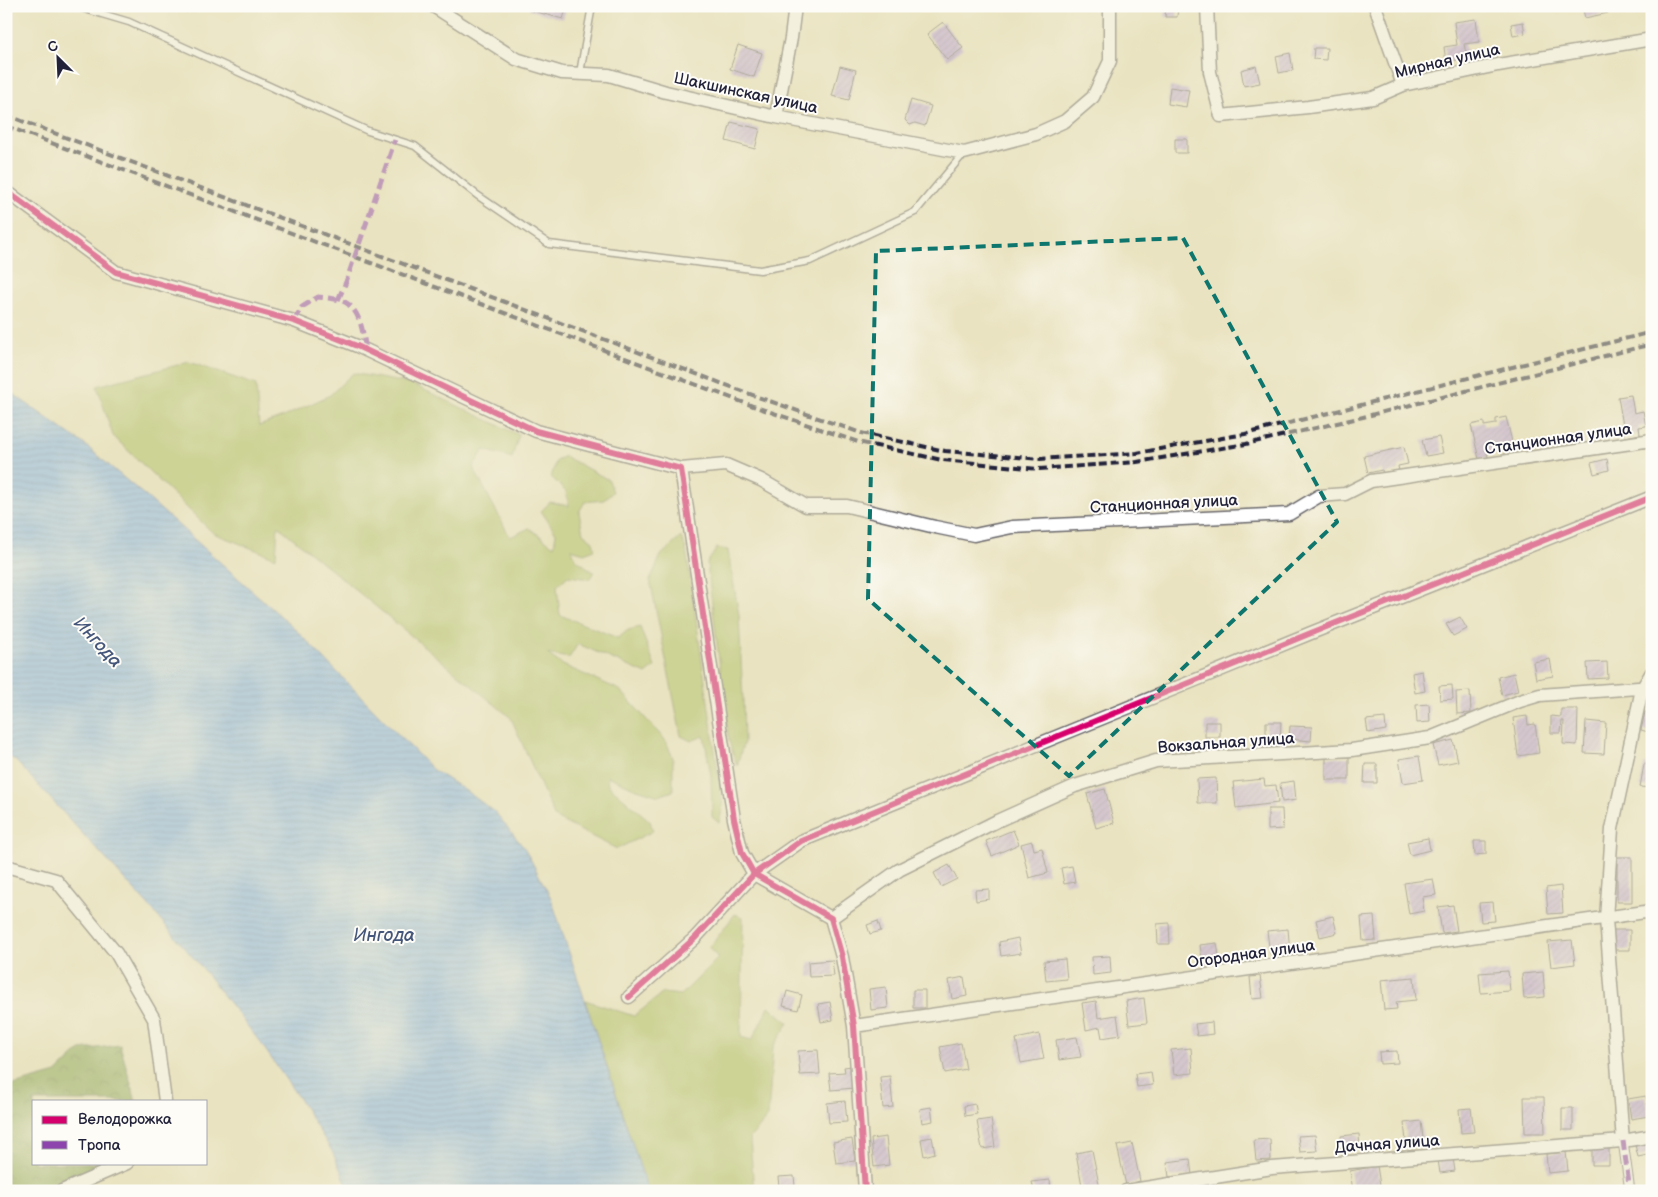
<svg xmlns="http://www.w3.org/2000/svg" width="1658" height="1197" viewBox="0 0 1658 1197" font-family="'Balsamiq Sans',sans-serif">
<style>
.grass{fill:#aabd61;stroke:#66704e}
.forest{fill:url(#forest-crowns);stroke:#546349}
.water{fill:url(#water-rules);stroke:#546d97}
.building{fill:url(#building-hatch)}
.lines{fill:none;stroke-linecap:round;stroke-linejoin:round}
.service-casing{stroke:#68666a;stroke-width:9}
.pedestrian-casing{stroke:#68666a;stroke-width:11}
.minor-casing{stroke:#68666a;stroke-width:15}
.service{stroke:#fff;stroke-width:6}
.pedestrian{stroke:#fff;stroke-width:9}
.minor{stroke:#fff;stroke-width:12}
.rail{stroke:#22223b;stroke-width:4;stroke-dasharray:8 4;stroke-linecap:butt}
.quiet{stroke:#8e44ad;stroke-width:5;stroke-dasharray:10 5;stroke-linecap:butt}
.cycleway-casing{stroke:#fdfcf7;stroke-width:9}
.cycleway{stroke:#d6006c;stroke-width:6}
.marked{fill:none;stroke:#0f766e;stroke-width:4;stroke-dasharray:10 6;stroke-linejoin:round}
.labels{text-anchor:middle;stroke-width:4;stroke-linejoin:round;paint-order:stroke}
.street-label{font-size:16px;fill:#22223b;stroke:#fdfcf7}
.water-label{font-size:18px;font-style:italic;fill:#45567b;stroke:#fdfcf7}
</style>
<defs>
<pattern id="forest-crowns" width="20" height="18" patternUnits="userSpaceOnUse" patternTransform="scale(1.25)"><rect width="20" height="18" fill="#87a457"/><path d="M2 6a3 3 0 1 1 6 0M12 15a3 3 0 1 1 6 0" fill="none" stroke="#6e8549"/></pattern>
<pattern id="water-rules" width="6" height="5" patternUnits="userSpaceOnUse" patternTransform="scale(1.25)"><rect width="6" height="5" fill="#87b8f3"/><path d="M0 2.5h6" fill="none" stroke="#6e95c6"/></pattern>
<pattern id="building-hatch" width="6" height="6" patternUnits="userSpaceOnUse" patternTransform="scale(1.25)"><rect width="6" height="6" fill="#bda4df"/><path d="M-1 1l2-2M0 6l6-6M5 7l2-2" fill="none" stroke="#9985b6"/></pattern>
</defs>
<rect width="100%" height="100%" fill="#fdfcf7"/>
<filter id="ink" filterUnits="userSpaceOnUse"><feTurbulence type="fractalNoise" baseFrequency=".02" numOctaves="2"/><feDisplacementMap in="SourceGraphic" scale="10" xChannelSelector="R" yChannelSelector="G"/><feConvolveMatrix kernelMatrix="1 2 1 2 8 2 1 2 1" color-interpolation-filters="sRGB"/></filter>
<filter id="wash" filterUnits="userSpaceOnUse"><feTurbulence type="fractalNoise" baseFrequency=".0096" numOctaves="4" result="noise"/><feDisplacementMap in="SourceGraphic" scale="20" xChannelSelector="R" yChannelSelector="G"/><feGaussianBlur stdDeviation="1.12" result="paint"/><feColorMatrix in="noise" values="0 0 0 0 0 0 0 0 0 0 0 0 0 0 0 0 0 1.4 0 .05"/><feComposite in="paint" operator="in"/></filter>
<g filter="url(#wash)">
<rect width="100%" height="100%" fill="#eae3c1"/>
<path class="grass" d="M189,362l67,23 3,41 24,-9 47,-22 23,-22 59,11 107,51 -7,23 -28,-8 -11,17 37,70 19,-9 25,18 2,-13 -15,-22 9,-9 19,4 -3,-14 -15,-15 5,-16 8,-5 45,24 4,12 -9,8 -19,2 -6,10 4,21 10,8 2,8 -11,4 -13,-4 6,11 18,13 -6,6 -21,-3 -11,10 3,29 58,23 10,-8 12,-3 15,40 -9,7 -68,-30 -9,14 -22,-4 16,11 57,25 46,51 7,17v33l-14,5 -25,-8 -27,-12 1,9 42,36 3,10 -36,18 -62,-31 -44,-100 -233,-192 -2,32 -63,-25 -100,-97 -16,-50z
M681,537l5,12 37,257 -4,17 -7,-6 -1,-41 -7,-40 -13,5 -10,-5 -31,-156 11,-25z
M717,548l11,2 11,65 4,84 1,43 -7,24 -8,-25 -22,-178z
M735,914l8,3 -2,120 11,3 17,-34 20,17 -16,24 -5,70 -18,21 4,53h-106l-63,-191 49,16 29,-23 18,2 37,-37 -9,-10z"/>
<path class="forest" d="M120,1045l16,56h-102v62h78l-63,28h-43v-104l50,-14 24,-23z"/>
<path class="water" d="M6,389l79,56 65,55 143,127 140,143 33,21 29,21 30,37 26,49 97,293h-298l-18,-40 -34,-54 -38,-55 -58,-74 -54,-63 -132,-144 -10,-7z"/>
<g id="blocks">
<path class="building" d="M530,6h37l-4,13 -34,-9z
M1166,6h12l-1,11h-12z
M1582,6h24l2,7 -23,5z
M1476,19l3,23 -15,2 3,14 -21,4 -2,-15 13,-2 -3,-23z
M943,22l20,26 -16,12 -20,-26z
M1523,22l2,12 -12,2 -2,-12z
M738,45l24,8 -8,24 -24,-8z
M1314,48h13l-1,12 -13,-1z
M1290,53l3,17 -14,3 -3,-17z
M840,66l16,4 -7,30 -17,-4z
M1256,66l4,17 -16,3 -3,-16z
M1170,87l19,3 -3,17 -18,-3z
M911,100l20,6 -6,20 -10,-3 -5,2 -5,-5z
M731,122l29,7 -5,20 -29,-8z
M1175,139h12v14h-12z
M1631,395l3,18 9,-2 3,15 -7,1 1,7 -15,3 -7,-40z
M1506,417l9,37 -10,2 -1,-7 -17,4 1,4 -9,2 -8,-34 13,-3v4l12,-2v-5z
M1439,437l4,16 -17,3 -4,-16z
M1404,447l4,17 -10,2 1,5 -16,4 -1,-5 -14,3 -4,-17z
M1607,459l2,11 -15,4 -3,-11z
M1460,617l7,12 -14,7 -7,-12z
M1550,659l3,17 -17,3 -3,-17z
M1607,662l1,16 -20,1 -1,-16z
M1422,671l3,20 -10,2 -3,-20z
M1514,673l4,18 -16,4 -4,-18z
M1452,685l1,14 -13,1 -1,-14z
M1470,691l1,22 -14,1 -1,-22z
M1429,704l1,18 -13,1 -1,-18z
M1561,709h17l-1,36 -14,-1 1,-23h-2l-1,12h-10v-17l10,1z
M1645,712l7,1v20l-11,-3z
M1527,716l1,9 7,-1 4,29 -21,3 -5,-38z
M1385,718l1,12 -18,3 -2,-13z
M1586,721l20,2 -2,31 -20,-1z
M1205,722h15v15h-15z
M1266,722h15l-1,19h-14z
M1290,726l22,1 -1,14 -22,-2z
M1453,740l5,21 -20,4 -5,-20z
M1419,756l4,24 -20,3 -4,-24z
M1326,757h23v23h-23z
M1365,764h12v19h-13z
M1644,764l8,1 -1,23 -11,-1z
M1216,778l1,25h-19l-1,-24z
M1264,779l1,7 11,-1 2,18 -42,5 -3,-26z
M1294,781l2,19 -14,2 -2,-19z
M1105,789l9,34 -18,5 -9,-34z
M1268,809h14l1,20 -15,1z
M1013,830l6,14 -27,12 -6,-15z
M1428,838l2,12 -20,5 -3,-13z
M1032,841l2,9 8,-2 6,25 -19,5 -8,-34z
M1474,841h12v13l-11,1z
M1617,857h15v45h-15z
M949,865l8,14 -16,8 -7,-14z
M1072,866l3,16 -11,2 -3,-16z
M1433,879l3,16 -14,2 2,14 -15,3 -5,-31z
M1561,886l2,27 -15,1 -2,-26z
M989,889v10l-13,2 -1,-11z
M1493,902l2,19 -14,1 -2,-19z
M1453,905l4,26 -15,2 -4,-26z
M1333,916l4,17 -17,4 -4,-17z
M1374,916l2,24 -13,1 -2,-24z
M878,921l3,10 -11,3 -3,-9z
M1169,923l1,21h-12l-1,-20z
M1288,929l2,23 -20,2 -3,-23z
M1613,930h17v20h-16z
M1018,938l3,15 -20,3 -2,-14z
M1572,940l3,24 -24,3 -3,-25z
M1217,943l3,20 -17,2 -3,-20z
M1110,956l1,17 -18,2 -1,-18z
M1065,959l2,20 -21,2 -2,-20z
M832,960l2,16 -25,1 -1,-15z
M1508,971l2,20 -29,2 -2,-20z
M1543,972l2,25 -21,2 -2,-25z
M1260,976l3,22 -11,1 -2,-22z
M964,977l3,19 -15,3 -3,-19z
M1414,977l2,23 -20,2 1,7 -13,1 -3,-30z
M886,987l2,21 -17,2 -2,-21z
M913,990h12v18h-12z
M787,991l15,4 -4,15 -15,-4z
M1144,998l3,25 -18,2 -3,-24z
M1096,1001l2,17 19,-3 3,20 -18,3 -2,-11 -14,3 -4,-27z
M830,1002l3,18 -12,2 -3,-18z
M1212,1022l1,12 -16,2 -2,-12z
M1039,1034l5,25 -23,4 -5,-24z
M1077,1037l4,20 -22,3 -3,-20z
M961,1043l5,26 -21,4 -5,-26z
M1191,1048l2,25 -19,2 -3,-25z
M818,1050l2,24 -20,1 -2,-24z
M1397,1051l1,12 -18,1 -1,-12z
M852,1066l3,22 -24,2 -2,-17 16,-1 -1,-5z
M1151,1072l2,13 -16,2 -2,-13z
M890,1076l3,31 -10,1 -3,-31z
M1646,1096l3,20 -18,3 -3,-20z
M1524,1097h20l1,36h-20z
M845,1101l2,21 -18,1 -2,-20z
M975,1104l2,10 -12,2 -1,-10z
M931,1107l2,14 -11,2 -2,-14z
M1471,1108l3,24 -13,1 -2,-24z
M1562,1108h11v22h-11z
M991,1119l4,28 -13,2 -5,-28z
M1421,1121l2,18 -17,2 -2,-18z
M1359,1134l1,14 -18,2 -1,-14z
M1315,1135l2,16 -17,1 -2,-16z
M886,1137l3,28 -15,2 -3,-28z
M932,1137l3,16 -11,3 -3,-17z
M852,1139l3,22 -19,2 -3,-21z
M1270,1139l1,21 -15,1 -2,-21z
M1650,1142l2,12 -14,3 -3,-12z
M1132,1143l8,38 -14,4 -9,-39z
M1592,1148h17v17h-17z
M1092,1150l8,39 -17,2 -7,-38z
M1566,1152l2,19 -20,2 -2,-19z
M1453,1158l2,13 -15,2 -2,-13z
M1190,1159l2,16 -23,2 -2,-15z
M1377,1166l4,25h-28l-3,-20z
M794,1176l1,10 -16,1 -1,-10z
M1050,1180l1,11h-17l-2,-9z
M957,1186l1,5h-19v-2z"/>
</g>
</g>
<g filter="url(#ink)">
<use href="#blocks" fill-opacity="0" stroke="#68666a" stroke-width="1"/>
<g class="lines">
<defs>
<path id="service" d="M75,6l54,16 239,109 47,15 62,49 72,49 211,26 50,-9 105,-49 49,-59
M580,73l12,-67"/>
<path id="pedestrian" d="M1623,1141l7,50"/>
<path id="minor" d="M433,6l83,53 46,14 47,2 57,17 110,25 188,36 72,-19 29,-13 28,-24 17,-36v-55
M1207,6l3,66 11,44 87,-9 65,-9 30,-13 95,-20 154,-26
M1375,6l28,79
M776,117l15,-79 4,-32
M6,191l110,81 178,49 63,25 179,85 145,38 53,350 8,34 12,21 77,44 11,39 12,69 11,165
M681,469l45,-4 35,15 45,26h41l88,21 39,8 38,-8 277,-13 30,-18 26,-2 26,-13 281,-41
M6,866l50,14 60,73 38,66 11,82
M831,918l68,-48 98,-49 78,-35 81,-25 196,-11 78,-12 90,-37 20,-6 112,-8
M629,997l66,-59 59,-64 47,-33 510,-208 341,-136
M854,1026l798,-115
M1623,1141l-17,-222 6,-90 30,-140 10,-17
M62,1191l65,-28
M1126,1191l146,-23 351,-27 29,-5"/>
</defs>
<use href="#service" class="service-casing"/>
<use href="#pedestrian" class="pedestrian-casing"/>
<use href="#minor" class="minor-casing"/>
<use href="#service" class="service"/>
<use href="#pedestrian" class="pedestrian"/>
<use href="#minor" class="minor"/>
<path class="rail" d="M6,115l752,282 103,36 84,18 95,8 97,-6 108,-19 407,-102
M6,126l747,280 105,36 84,18 97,9 98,-7 109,-18 117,-27 289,-73"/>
<path class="quiet" d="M338,300l8,-18 49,-142
M294,321l8,-14 16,-10c9,1 22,1 30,7 14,11 15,31 18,47
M1623,1141l7,50"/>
<defs>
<path id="cycleway" d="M6,191l110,81 178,49 63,25 179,85 145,38 53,350 8,34 12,21 77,44 11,39 12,69 11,165
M629,997l66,-59 59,-64 47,-33 510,-208 341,-136"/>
</defs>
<use href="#cycleway" class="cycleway-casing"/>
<use href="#cycleway" class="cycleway"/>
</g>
</g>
<path d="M0 0H1658V1197H0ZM1183,238l154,284 -268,254 -201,-177 8,-348z" fill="#eae3c1" fill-opacity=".55" fill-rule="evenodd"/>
<path class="marked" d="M1183,238l154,284 -268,254 -201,-177 8,-348z"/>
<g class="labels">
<g class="street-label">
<text transform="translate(1447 60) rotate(-13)" y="6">Мирная улица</text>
<text transform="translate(746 92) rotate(12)" y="6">Шакшинская улица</text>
<text transform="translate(1558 438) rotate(-8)" y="6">Станционная улица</text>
<text transform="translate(1164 503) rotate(-3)" y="6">Станционная улица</text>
<text transform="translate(1226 742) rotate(-4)" y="6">Вокзальная улица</text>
<text transform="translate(1251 953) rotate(-8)" y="6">Огородная улица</text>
<text transform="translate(1387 1143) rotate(-4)" y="6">Дачная улица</text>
</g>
<g class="water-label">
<text transform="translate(98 642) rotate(47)" y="6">Ингода</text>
<text x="384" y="941">Ингода</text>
</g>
</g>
<rect width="1658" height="1197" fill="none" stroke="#fdfcf7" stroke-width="25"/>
<rect x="32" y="1100" width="175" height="65" fill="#fdfcf7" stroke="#a5a5ac"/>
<rect x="42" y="1116" width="25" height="8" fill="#d6006c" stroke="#a5a5ac"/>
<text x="78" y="1124" font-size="15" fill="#22223b">Велодорожка</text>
<rect x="42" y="1141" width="25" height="8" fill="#8e44ad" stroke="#a5a5ac"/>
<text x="78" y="1150" font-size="15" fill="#22223b">Тропа</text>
<g transform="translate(58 58) rotate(336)" stroke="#fdfcf7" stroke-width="4" paint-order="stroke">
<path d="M0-4L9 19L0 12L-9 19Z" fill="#22223b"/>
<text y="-8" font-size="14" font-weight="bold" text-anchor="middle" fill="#22223b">С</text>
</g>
</svg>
